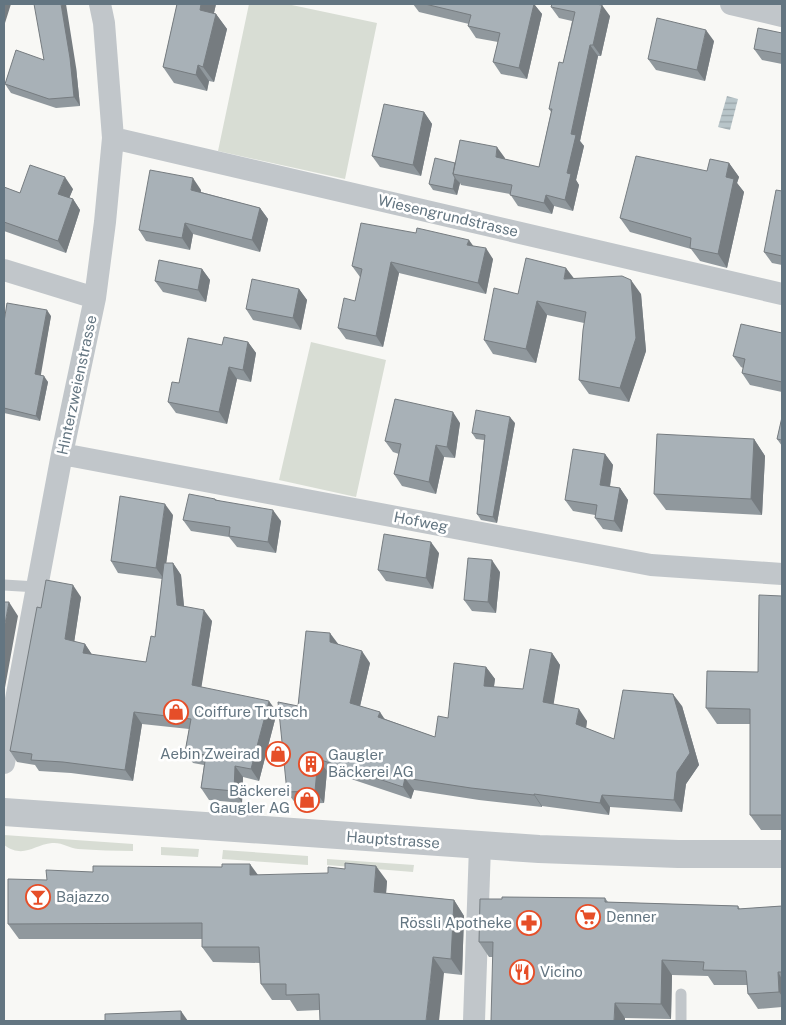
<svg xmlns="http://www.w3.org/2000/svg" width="786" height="1025" viewBox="0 0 786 1025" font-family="'Public Sans',sans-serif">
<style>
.green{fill:#d8ddd4}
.water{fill:url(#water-rules)}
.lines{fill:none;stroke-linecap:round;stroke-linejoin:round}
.service{stroke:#c1c6ca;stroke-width:11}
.minor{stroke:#c1c6ca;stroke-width:22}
.tertiary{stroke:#c1c6ca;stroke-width:28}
.wall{fill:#90989d}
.shaded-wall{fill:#767c80}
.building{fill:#a8b1b7;stroke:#767c80}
.labels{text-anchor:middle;stroke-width:5;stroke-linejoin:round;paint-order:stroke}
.street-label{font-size:15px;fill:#637581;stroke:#fff}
.poi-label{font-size:15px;fill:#637581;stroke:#fff;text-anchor:start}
</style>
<defs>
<pattern id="water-rules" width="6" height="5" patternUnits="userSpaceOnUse" patternTransform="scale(1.25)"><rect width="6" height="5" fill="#b8c5c9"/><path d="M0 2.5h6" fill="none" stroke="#99a5a9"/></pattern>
</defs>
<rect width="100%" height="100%" fill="#f8f8f5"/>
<path class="green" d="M249,4h38l90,19 -32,156 -127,-28z
M311,342l75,18 -30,137 -77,-17z
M4,835l129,9v7c-18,0 -37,-1 -55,-2 -9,-1 -16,-7 -26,-6 -19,2 -28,16 -48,2z
M161,847l38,2 -1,8 -37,-2z
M223,850l85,6v9l-86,-6z
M327,859l87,6 -1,7 -86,-7z"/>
<path class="water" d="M727,96l11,3 -8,31 -12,-3z"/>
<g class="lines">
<path class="service" d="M4,585l33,2
M681,994v27"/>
<path class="minor" d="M731,4l51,12
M113,138l669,156
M4,270l91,28
M62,454l589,111 131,9
M4,763l58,-309 33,-156 10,-76 8,-84 -9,-115 -4,-19
M474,1021l6,-175"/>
<path class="tertiary" d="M4,812l535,37 139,5h104"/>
</g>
<path class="wall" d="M177,4h39l-2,9 2,1 11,15 -13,53 -5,-1 -2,10 -33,-8 -11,-16z
M413,4h121l8,10 -15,65 -26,-5 -8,-12 5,-20 -22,-4 -8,-12 1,-2 -50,-12z
M551,7l59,9 -9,40h-3l-18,85 4,5 -8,34 3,5 -6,26 -19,-5 -2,8 -34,-8 -8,-12 -49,-9 -1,-2 -3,12 -24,-5 -4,-6 26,-21 50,-5v1l34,8 12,-55 -2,-3 14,-46 9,-42 -13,-3z
M782,33v31l-20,-4 -8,-11z
M714,41l-9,40 -49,-11 -8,-11z
M44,60l32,7 4,39 -24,2 -45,-15 -6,-9z
M424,112l8,12 -11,52 -41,-9 -8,-11z
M729,163l10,14 -2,6 7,9 -17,76 -27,-7 -9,-12 -61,-17 -10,-14 87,-47z
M4,187l16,6 53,-4 -4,9 4,1 7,11 -14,43 -62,-22z
M201,190v2l59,16 8,11 -8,33 -67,-18 -3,16 -44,-9 -7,-11z
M782,190v75l-10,-2 -8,-11z
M474,246l19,13 -7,35 -87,-21 -16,74 -37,-8 -8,-11 17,-27 6,-24h-1l-8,-11z
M202,269l8,11 -4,22 -43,-10 -8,-11z
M574,278l67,16 5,57 -17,51 -40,-8 -10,-14 5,-57 -37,-8 -11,48 -43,-9 -9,-14 34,-46z
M299,289l8,11 -6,30 -48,-10 -7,-11z
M51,316l-11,59 8,7 -8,39 -36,-8v-91z
M782,333v59l-32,-7 -8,-12 1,-5 -2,-1 -8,-11z
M248,342l8,11 -5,29 -14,-3 -10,45 -51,-11 -8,-11 11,-19 43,-38z
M782,417v29l-5,-7z
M460,423l-5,35 -11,-1 -8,37 -34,-8 -8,-12 5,-20 -6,-2 -8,-11z
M515,423l-18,100 -16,-3 -4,-6 7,-74 -8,-1 -4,-6z
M754,439l11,17 -3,59 -96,-5 -12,-16z
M605,454l8,11 -3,22 10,1 8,12 -6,32 -19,-3 -8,-11v-3l-22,-4 -8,-11z
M215,499l2,1 64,21 -5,32 -39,-6 -8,-10 -38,-6 -8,-11z
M173,515l-7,48h7l8,12 3,31 28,15 -11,66 76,25 -18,69 -16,-4 -1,26 -33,-3 -8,-12 3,-23 -11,-2 -8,-11 4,-23 -47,-5 -9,57 -62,-8 -32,-2 -4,-6 -18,-3 -7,-11 31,-143 40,-11 -7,45 11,2 7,11 54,7 9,-25 7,-58 -44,-6 -7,-12z
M439,553l-6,36 -47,-8 -8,-11z
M500,572l-4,41 -24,-2 -8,-11z
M782,596v234h-21l-11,-15v-91h-33l-11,-16 52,-36z
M552,653l8,12 -7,39 34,17 -1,7 28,11 68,-33 17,59 -13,19 -4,28 -72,-5 -1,8 -67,-9v1l-63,-7 -65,-10 -3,9 -84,-28 -3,32 -28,1 -9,-12 11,-86 72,-43 -10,43 25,13 50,18 51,-70 9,12 -1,8 29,2z
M93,872l165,3 129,6 -1,12 68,7 10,16 -2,59 -18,-2 -125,37 -22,1 -7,-11h-18l-11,-16 -1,-21 -47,-1 -11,-15v-8h-183l-11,-15 39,-44z
M605,898l3,4 130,4 2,3 42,-3v101l-24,2 -10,-15 -1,-9h-33l-6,-9 -36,-1 -1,44 -46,-1 -132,-61h-4l-10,-15z"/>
<path class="shaded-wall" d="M4,4h7l-6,19 -1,-2z
M61,4h5l10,63 4,39 -6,-9z
M201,4h15l-5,22 -11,-16z
M534,4l8,10 -15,65 -8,-11z
M602,5l8,11 -9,40 -8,-11z
M216,14l11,15 -13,53 -11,-15z
M706,30l8,11 -9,40 -8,-11z
M590,45l8,11 -18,85 4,5 -8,34 3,5 -6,26 -8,-11 6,-66z
M198,65l11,16 -2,10 -11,-16z
M424,112l8,12 -11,52 -8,-11z
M497,147l8,11 -2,10 -7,-11z
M729,163l10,14 -2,6 7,9 -17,76 -9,-14 8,-77z
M65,177l8,12 -7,17 -8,-12z
M193,178l8,12 -2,11 -8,-11z
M455,178l5,5 -3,12 -4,-6z
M546,195l8,11 -2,8 -8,-11z
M73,199l7,11 -14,43 -8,-12z
M260,208l8,11 -8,33 -8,-12z
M185,223l8,11 -3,16 -8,-12z
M469,240l8,11 -10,-6z
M486,248l7,11 -7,35 -8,-11z
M391,262l8,11 -16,74 -7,-11z
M566,268l10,13 -12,-2z
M202,269l8,11 -4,22 -8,-12z
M631,280l10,14 5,57 -17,51 -9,-14z
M299,289l8,11 -6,30 -8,-12z
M537,301l10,14 -11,48 -10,-14z
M47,310l4,6 -11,64 -5,-6z
M248,342l8,11 -5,29 -8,-12z
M229,367l8,12 -10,45 -8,-12z
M44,376l4,6 -8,39 -4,-5z
M453,412l7,11 -5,35 -8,-11z
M510,417l5,6 -18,100 -4,-6z
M754,439l11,17 -3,59 -11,-16z
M436,445l8,12 -8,37 -7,-12z
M605,454l8,11 -5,32 -8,-12z
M620,488l8,12 -6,32 -8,-11z
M165,504l8,11 -9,64 -8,-11z
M273,510l8,11 -5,32 -8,-11z
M431,542l8,11 -6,36 -7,-11z
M492,560l8,12 -4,41 -8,-11z
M173,563l8,12 4,42 -8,-12z
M73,585l8,12 -8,53 -8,-11z
M9,602l9,14 -14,77v-64z
M204,610l8,11 -12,75 -8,-11z
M330,633l9,12 -9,-3z
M85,644l8,12 -10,-3z
M362,651l8,12 -12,52 -8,-12z
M552,653l8,12 -8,49 -9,-12z
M486,667l9,12 -3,19 -8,-12z
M673,694l9,12 17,59 -13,19 -4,28 -8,-12z
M269,701l8,11 -18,69 -8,-12z
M579,709l8,12 -2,15 -9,-12z
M134,712l8,12 -9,57 -8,-11z
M380,712l8,12 -10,-7z
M318,759l9,12 -3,32 -9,-12z
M235,766l8,11 -1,26 -8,-12z
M405,778l9,12 -3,9 -8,-12z
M534,794l8,12v1l-8,-12z
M602,795l8,12 -1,8 -9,-12z
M250,864l11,15 -11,-4z
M376,866l11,15 -2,26 -11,-15z
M454,900l10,16 -2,59 -11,-16z
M433,957l11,16 -5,48h-13z
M662,960l10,15 -1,44 -10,-15z
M778,972l4,7v17l-3,-4z
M615,1003l10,15v3h-11z
M181,1011l7,10h-7z"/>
<path class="building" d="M34,4h27l9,54 4,39 -25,2 -44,-15 11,-34 28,10z
M177,4h24l-1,6 16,4 -13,53 -5,-2 -2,10 -33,-8z
M425,4h109l-15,64 -26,-6 7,-29 -32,-7 3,-11z
M552,4h43l7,1 -9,40h-3l-19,89 5,1 -9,38 4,1 -6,26 -19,-5 -2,8 -34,-8 2,-10 -59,-11 7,-34 37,7 -1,10 43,10 13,-58h-3l10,-47 4,1 12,-51 -24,-5z
M657,18l49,12 -9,40 -49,-11z
M758,28l24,5v21l-28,-5z
M384,104l40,8 -11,53 -41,-9z
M636,156l71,15 3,-12 19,4 -3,14 8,2 -16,75 -28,-6 1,-10 -71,-20z
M435,158l20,5 -2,11 2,4 -2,11 -24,-5z
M30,165l35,12 -7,17 15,5 -15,42 -54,-19v-35l16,6z
M150,170l43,8 -2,12 69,18 -8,32 -67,-17 -3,15 -43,-8z
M776,190l6,1v-1v66l-18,-4z
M361,223l55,10 1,-5 52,12 -2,5 19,3 -8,35 -87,-21 -15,74 -38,-8 6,-30 11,3 7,-32 -10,-3z
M526,258l40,10 -2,11 58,-3 9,4 5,58 -16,50 -41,-8 4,-50 3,-18 -49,-11 -11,48 -42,-9 10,-52 24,6z
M159,260l43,9 -4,21 -43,-9z
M252,279l47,10 -6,29 -47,-9z
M7,303l40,7 -12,64 9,2 -8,40 -32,-8v-86z
M741,324l41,9v49l-40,-9 3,-14 -12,-3z
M224,337l24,5 -5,28 -14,-3 -10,45 -51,-10 4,-20 7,1 9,-45 34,7z
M395,399l58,13 -6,35 -11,-2 -7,37 -35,-8 7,-30 -16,-3z
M476,410l34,7 -17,100 -16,-3 8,-79 -13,-2z
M782,417v23l-5,-1z
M657,434l97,5 -3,60 -97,-5z
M573,449l32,5 -5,31 20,3 -6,33 -19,-3 2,-13 -32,-5z
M189,494l26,5v1l58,10 -5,32 -39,-6 1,-9 -47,-7z
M120,496l45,8 -9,64 -45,-7z
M384,534l47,8 -5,36 -48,-8z
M468,558l24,2 -4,42 -24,-2z
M164,563h9l4,42 27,5 -12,75 77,16 -18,68 -16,-3 -1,25 -33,-3 5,-33 -21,-3 6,-33 -57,-7 -9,58 -62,-8 -32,-2 1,-6 -22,-3 27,-144 4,1 5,-28 27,5 -8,54 20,5 -2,9 63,9 5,-26 4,1z
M759,595l23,1v219h-32v-106l-44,-1 1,-37 51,1z
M4,602h5l-5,27z
M306,631l24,2v9l32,9 -12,52 30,9 -2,5 57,20 3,-21 10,2 6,-55 32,4 -2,19 39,3 7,-40 22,4 -9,49 36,7 -3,15 38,15 9,-49 50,4 17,59 -13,19 -3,28 -72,-5 -2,8 -66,-9v1l-63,-7 -66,-10 -2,9 -85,-28 -3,32 -28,1 -9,-90 20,4z
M345,863l31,3 -2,26 80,8 -3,59 -18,-2 -7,64h-106l-1,-27 -33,1v-11h-25l-2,-37h-57v-24l-194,1v-45l39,1 -1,-10 47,2v-6l129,1v-3h28v11l78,-2v-6l17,2z
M502,897l103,1v4l133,4v3l44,-3v66h-4l1,20 -31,2 -2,-23 -43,-1 1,-8 -42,-2 -1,44 -46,-1 -1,18h-123l2,-79h-14l1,-43h22z
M181,1011v10h-76v-7z"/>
<defs>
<symbol id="shop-ring" viewBox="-11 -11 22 22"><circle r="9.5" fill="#fff" stroke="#e64e28" stroke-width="1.5"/><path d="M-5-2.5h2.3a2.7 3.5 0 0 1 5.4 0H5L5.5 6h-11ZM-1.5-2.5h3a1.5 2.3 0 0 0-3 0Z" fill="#e64e28"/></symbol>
<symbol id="building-ring" viewBox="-11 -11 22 22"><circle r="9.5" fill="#fff" stroke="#e64e28" stroke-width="1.5"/><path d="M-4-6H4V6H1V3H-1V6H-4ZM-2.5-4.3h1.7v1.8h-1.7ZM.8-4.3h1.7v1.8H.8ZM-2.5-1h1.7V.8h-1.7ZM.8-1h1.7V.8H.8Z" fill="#e64e28"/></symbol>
<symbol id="bar-ring" viewBox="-11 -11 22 22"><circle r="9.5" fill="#fff" stroke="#e64e28" stroke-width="1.5"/><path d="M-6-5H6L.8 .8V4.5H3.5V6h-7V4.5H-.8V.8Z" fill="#e64e28"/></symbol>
<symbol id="supermarket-ring" viewBox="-11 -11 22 22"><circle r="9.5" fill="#fff" stroke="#e64e28" stroke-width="1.5"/><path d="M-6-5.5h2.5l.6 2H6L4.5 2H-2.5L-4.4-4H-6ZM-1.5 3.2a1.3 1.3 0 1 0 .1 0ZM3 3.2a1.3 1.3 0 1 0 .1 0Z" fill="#e64e28"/></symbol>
<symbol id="pharmacy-ring" viewBox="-11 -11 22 22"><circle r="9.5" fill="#fff" stroke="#e64e28" stroke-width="1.5"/><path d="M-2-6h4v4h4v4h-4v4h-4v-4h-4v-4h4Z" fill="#e64e28"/></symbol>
<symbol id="restaurant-ring" viewBox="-11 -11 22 22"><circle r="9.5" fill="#fff" stroke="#e64e28" stroke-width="1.5"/><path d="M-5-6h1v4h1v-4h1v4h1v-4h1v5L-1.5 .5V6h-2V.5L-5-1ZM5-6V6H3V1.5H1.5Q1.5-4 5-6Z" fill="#e64e28"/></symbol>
</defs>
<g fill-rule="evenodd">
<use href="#shop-ring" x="162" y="698" width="28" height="28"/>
<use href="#shop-ring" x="264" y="740" width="28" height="28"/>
<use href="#building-ring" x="297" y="750" width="28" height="28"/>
<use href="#shop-ring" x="293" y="786" width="28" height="28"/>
<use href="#bar-ring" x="24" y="883" width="28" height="28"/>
<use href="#supermarket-ring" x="574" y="903" width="28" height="28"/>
<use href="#pharmacy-ring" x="515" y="909" width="28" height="28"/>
<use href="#restaurant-ring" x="508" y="958" width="28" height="28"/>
</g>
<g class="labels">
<g class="street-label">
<text transform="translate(448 216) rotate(13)" y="5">Wiesengrundstrasse</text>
<text transform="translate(77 385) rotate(-78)" y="5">Hinterzweienstrasse</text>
<text transform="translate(421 522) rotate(11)" y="5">Hofweg</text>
<text transform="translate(393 840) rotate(4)" y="5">Hauptstrasse</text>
</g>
<g class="poi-label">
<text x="194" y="717">Coiffure Trutsch</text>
<text x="260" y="759" text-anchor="end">Aebin Zweirad</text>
<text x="328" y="760">Gaugler<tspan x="328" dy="17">Bäckerei AG</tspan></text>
<text x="290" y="796" text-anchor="end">Bäckerei<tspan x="290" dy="17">Gaugler AG</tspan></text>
<text x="56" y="902">Bajazzo</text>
<text x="606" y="922">Denner</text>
<text x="512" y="928" text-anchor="end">Rössli Apotheke</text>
<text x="540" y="977">Vicino</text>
</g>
</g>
<rect width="786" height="1025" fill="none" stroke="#637581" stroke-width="10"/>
</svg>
